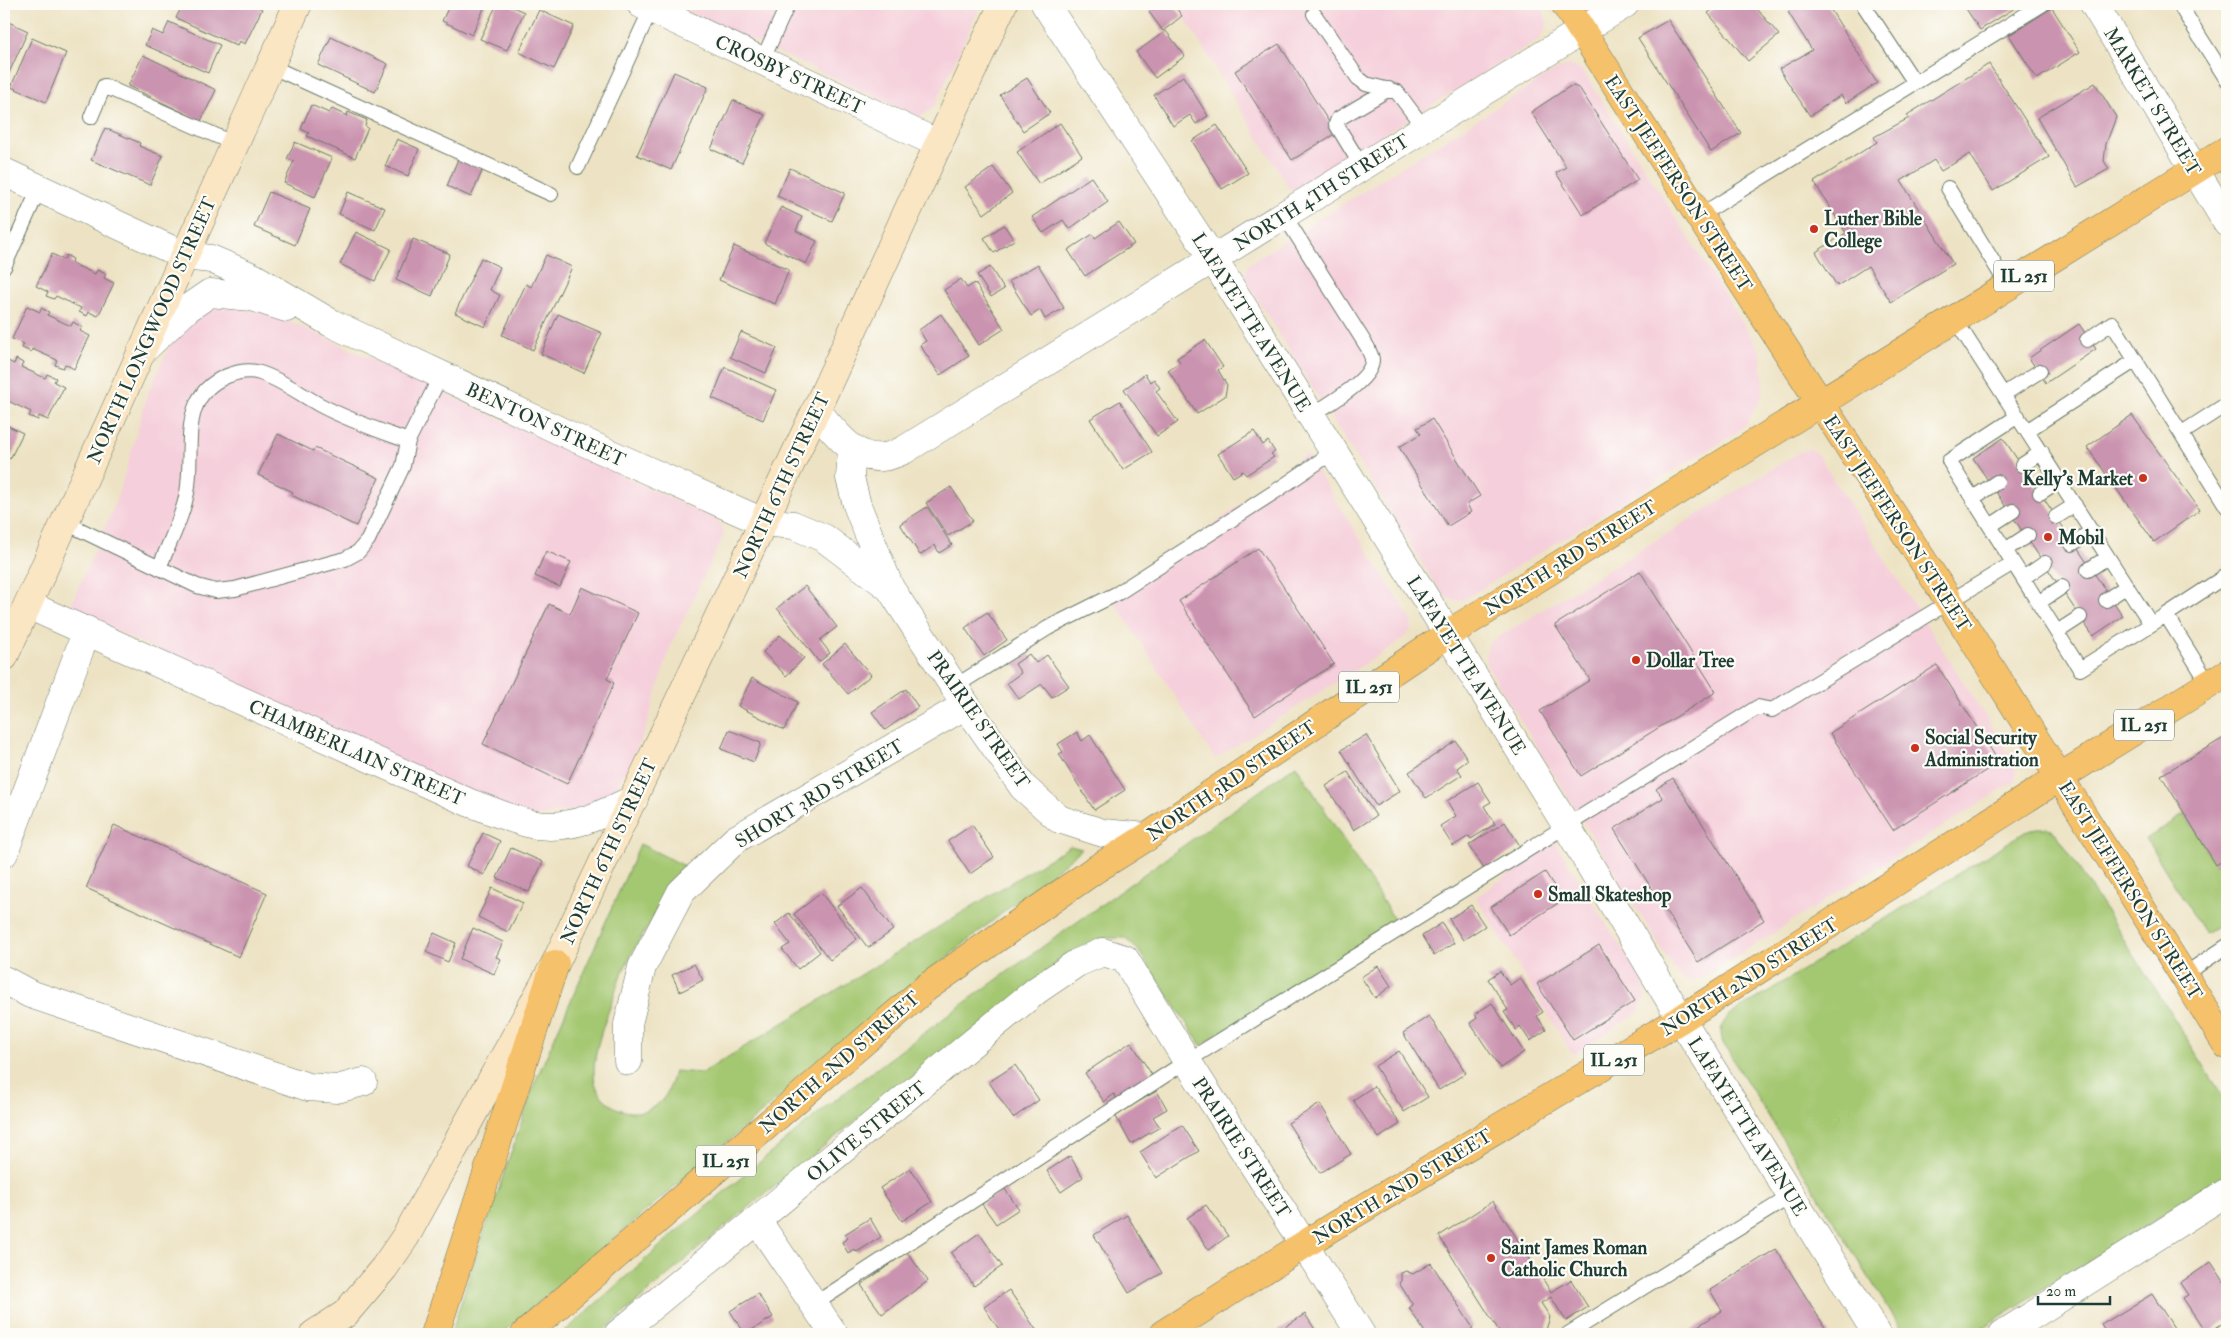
<svg xmlns="http://www.w3.org/2000/svg" width="2231" height="1338" viewBox="0 0 2231 1338" font-family="'IM FELL Double Pica',serif">
<style>
.built{fill:#f5cfdb}
.green{fill:#a4c771;stroke:#628252}
.building{fill:#ca93af}
.lines{fill:none;stroke-linecap:round;stroke-linejoin:round}
.service-casing{stroke:#677766;stroke-width:16}
.minor-casing{stroke:#677766;stroke-width:29}
.secondary-casing{stroke:#677766;stroke-width:29}
.primary-casing{stroke:#677766;stroke-width:29}
.service{stroke:#fff;stroke-width:14}
.minor{stroke:#fff;stroke-width:28}
.secondary{stroke:#fbe6c4;stroke-width:28}
.primary{stroke:#f5c16b;stroke-width:28}
.poi-dot{fill:#c8321e;stroke:#fdfcf7;stroke-width:2}
.labels{text-anchor:middle;stroke-width:4.5;stroke-linejoin:round;paint-order:stroke}
.shield{fill:#fdfcf7;stroke:#62766e;stroke-width:1}
.shield-label{font-size:18px;font-weight:bold;fill:#1f3d34}
.street-label{font-size:19px;fill:#1f3d34;stroke:#fdfcf7}
.poi-label{font-size:19px;font-weight:bold;fill:#1f3d34;stroke:#fdfcf7;text-anchor:start}
</style>
<rect width="100%" height="100%" fill="#fdfcf7"/>
<filter id="ink" filterUnits="userSpaceOnUse"><feTurbulence type="fractalNoise" baseFrequency=".02" numOctaves="2"/><feDisplacementMap in="SourceGraphic" scale="10" xChannelSelector="R" yChannelSelector="G"/><feConvolveMatrix kernelMatrix="1 2 1 2 8 2 1 2 1" color-interpolation-filters="sRGB"/></filter>
<filter id="wash" filterUnits="userSpaceOnUse"><feTurbulence type="fractalNoise" baseFrequency=".0096" numOctaves="4" result="noise"/><feDisplacementMap in="SourceGraphic" scale="20" xChannelSelector="R" yChannelSelector="G"/><feGaussianBlur stdDeviation="1.12" result="paint"/><feColorMatrix in="noise" values="0 0 0 0 0 0 0 0 0 0 0 0 0 0 0 0 0 1.4 0 .05"/><feComposite in="paint" operator="in"/></filter>
<g filter="url(#wash)">
<rect width="100%" height="100%" fill="#ede3c4"/>
<path class="built" d="M672,4h309l-47,103 -14,10z
M1176,4h364l7,17 -1,8 -7,10 -248,152z
M1569,65l13,5 7,11 171,270 4,31 -3,16 -14,25 -13,11 -271,166h-9l-9,-3 -6,-7 -191,-306 -3,-10 4,-10 7,-5 300,-189z
M228,306l42,8 30,12 415,193 6,6 3,9 -53,111 -26,85 -17,38 -15,25 -15,13 -73,12 -451,-206 -2,-10 42,-95 12,-37 22,-77 27,-59 18,-16 18,-9z
M1809,449l9,6 195,305 3,12 -1,9 -315,198 -12,2 -8,-4 -6,-8 -188,-305 -1,-7 4,-14 8,-5 303,-186z
M1306,454l106,167 -1,9 -9,10 -187,119 -101,-158z
M1555,842l88,140 2,9 -1,9 -7,13 -64,42 -97,-158z"/>
<path class="green" d="M1296,765l100,157 -195,123 -63,-95 -13,-12h-17l-20,6 -233,177 -149,121 -106,92h-38l106,-95 160,-134 139,-104z
M2185,814l31,51 11,-7v63l-22,13 -59,-95z
M2037,828h10l10,6 170,268v73l-255,159h-68l-181,-291c-4,-12 -2,-19 7,-28l295,-183z
M640,844l51,25c-23,31 -50,62 -66,98 -7,14 -11,29 -16,43 -7,19 -15,42 -15,63 0,33 41,52 66,29 9,-8 11,-20 14,-31l28,2 368,-227 12,3 -178,143 -403,342h-50l20,-63 64,-189z"/>
<g id="blocks">
<path class="building" d="M183,4h73v2l6,3 -17,35 -6,-3 -2,5 -61,-28z
M450,4h36l-14,31 -30,-14z
M497,4h9l18,8 -17,38 -27,-11z
M1160,4h13l9,12 -19,15 -14,-19z
M1720,4h33l26,31 -31,26 -40,-48z
M1794,4h33l50,79 -31,20 -5,-8 -31,21 -31,-47 33,-19 -24,-38 8,-5z
M1963,4h58l-41,26z
M2052,8l28,44 -43,27 -28,-44z
M539,10l35,16 -20,43 -35,-17z
M4,20l24,11 -24,53z
M1668,20l73,113 -30,19 -73,-114z
M169,22l51,23 -12,28 -63,-28 7,-15 11,5z
M1166,31l19,25 -30,22 -19,-26z
M331,37l57,27 -13,28 -57,-27z
M32,38l34,15 -20,49 -35,-15z
M1279,44l57,89 -44,27 -57,-89z
M143,55l73,35 -15,31 -73,-35z
M1989,64l60,93 -56,34 -23,-37 -29,17 -7,-11 -33,21 52,83 -62,38 -23,-36 -31,20 -21,-34 30,-19 -32,-51 63,-40 -3,-5 35,-19 -2,-3z
M674,72l34,15 -37,83 -34,-15z
M1183,76l25,40 -12,8 -6,-9 -17,11 -19,-31z
M1027,78l23,35 -27,18 -23,-36z
M2095,83l21,34 -10,27 -2,17 5,8 -32,18 -40,-69z
M1574,86l6,3 58,91 -55,35 -27,-42 10,-6 -35,-55 38,-25z
M733,100l32,15 -23,48 -31,-14z
M311,105l18,8 3,-4 15,7 1,-4 19,8 -2,6 3,2 -13,30 -48,-22 2,-3 -8,-4z
M1060,123l22,33 -43,28 -22,-32z
M1217,125l31,48 -26,16 -30,-48z
M105,128l35,15 -1,3 24,10 -13,29 -59,-25z
M397,139l22,10 -11,27 -23,-10z
M295,142l37,16 -17,39 -31,-14 10,-22 -7,-2z
M458,159l25,10 -12,28 -24,-11z
M993,167l19,26 -28,21 -19,-27z
M790,168l55,25 -13,28 -55,-25z
M1091,177l17,25 -39,27 -6,-9 -20,13 -11,-16z
M269,192l41,17 -15,36 -41,-18z
M348,192l37,16 -10,22 -36,-16z
M781,207l21,10 -6,14 21,10 -11,23 -42,-21z
M1119,222l15,22 -49,32 -17,-26 25,-16 2,4z
M1004,225l10,15 -20,13 -10,-15z
M356,232l35,17 -16,32 -35,-17z
M413,239l37,15 -18,42 -36,-16z
M734,246l55,24 -14,34 -56,-24z
M52,254l12,6 2,-5 7,4 -2,4 24,11 2,-4 9,4 -2,4 10,5 -16,33 -9,-4 -2,4 -8,-4 2,-4 -25,-12 -2,3 -8,-3 2,-4 -12,-6z
M546,255l26,12 -39,83 -31,-15 24,-51 5,3z
M481,258l19,9 -10,23 10,5 -15,32 -30,-14z
M1038,264l26,44 -19,11 -5,-9 -9,6 -22,-35z
M990,267l14,22 -13,8 -14,-22z
M961,279l6,9 8,-5 29,46 -25,16 -35,-55z
M27,306l13,6 1,-4 8,4 -2,3 24,11 2,-4 9,5 -2,4 10,5 -16,33 -9,-5 -2,4 -8,-3 2,-5 -25,-11 -1,3 -9,-4 2,-4 -12,-5z
M558,314l44,19 -18,40 -43,-19z
M941,314l28,42 -29,19 -20,-30 6,-4 -7,-11z
M2079,324l17,25 -50,34 -17,-25z
M741,332l36,16 -11,25 -36,-16z
M1205,340l18,27 -5,3 9,15 -2,11 -28,18 -29,-44 12,-8 -3,-4z
M4,359l10,5 2,-5 7,4 -2,4 24,11 2,-4 9,4 -2,4 10,5 -16,33 -9,-4 -1,4 -9,-4 2,-4 -25,-12 -2,5z
M725,367l51,23 -13,30 -51,-22z
M1145,374l5,8 4,-3 6,9 -4,3 22,31 -21,14 -33,-47z
M1120,401l32,51 -29,18 -33,-51z
M2132,415l68,95 -46,32 -67,-95z
M1432,419l48,77 -13,8 4,8 -23,14 -49,-79 22,-13 -4,-6z
M4,424l19,9 -13,26 -6,-3z
M1254,431l9,14 5,-4 7,11 -4,2 3,3 -28,18 -3,-4 -10,6 -15,-23z
M278,434l35,17 2,-3 64,30 -23,48 -65,-31 2,-3 -35,-17z
M2003,438l120,178 -30,20 -120,-178z
M951,487l22,34 -25,15 -22,-33z
M927,507l25,38 -13,8 -4,-8 -15,10 -20,-31z
M1258,548l76,116 -79,52 -76,-115z
M546,551l25,11 -11,25 -25,-11z
M1640,571l76,121 -135,84 -41,-65 50,-31 -35,-55z
M805,586l32,41 -17,13 10,13 -11,9 -42,-54z
M582,587l56,26 -31,66 7,4 -47,101 -84,-40 66,-140 21,10z
M987,612l20,28 -23,16 -19,-28z
M780,635l24,23 -18,18 -23,-24z
M845,644l26,31 -23,19 -26,-30z
M1029,654l7,9 11,-8 22,31 -17,11 -10,-13 -23,15 -12,-16 14,-10 -6,-9z
M1937,665l62,97 -106,68 -63,-97z
M752,678l46,24 -14,28 -46,-24z
M906,689l12,18 -33,23 -13,-18z
M729,730l32,13 -7,19 -33,-13z
M1077,732l5,9 8,-6 35,55 -31,20 -35,-56 4,-2 -5,-8z
M1366,735l34,56 -24,15 -35,-56z
M2227,736v122l-11,7 -55,-90z
M1456,741l12,19 -11,8 5,7 -36,23 -17,-26z
M1348,772l28,44 -22,14 -28,-44z
M1673,778l91,142 -66,42 -84,-133 49,-31 -7,-9z
M1478,782l13,20 -7,4 11,18 -24,15 -2,-3 -16,10 -13,-20 16,-10 -9,-15z
M1505,822l15,24 -36,23 -15,-24z
M114,825l153,68 -28,64 -153,-69z
M972,825l22,32 -24,17 -22,-33z
M483,833l17,8 -16,34 -17,-9z
M511,848l32,14 -14,30 -32,-14z
M1545,872l18,28 -54,35 -18,-28z
M492,888l31,15 -15,29 -30,-15z
M862,888l31,42 -25,18 -31,-42z
M821,893l36,46 -27,21 -36,-46z
M1471,905l14,21 -22,14 -14,-21z
M789,913l31,39 -22,17 -16,-20 8,-5 -15,-20z
M1442,923l12,20 -20,13 -12,-20z
M473,928l30,14 -7,15 5,2 -7,15 -34,-15z
M434,933l22,10 -8,19 -22,-10z
M1599,945l36,56 -62,39 -36,-56z
M694,964l9,16 -23,12 -8,-17z
M1378,966l13,20 -16,12 -14,-21z
M1500,971l10,14 10,-7 23,34 -6,4 9,14 -16,11 -10,-15 -4,4 -12,-18 4,-2 -20,-31z
M1492,1003l32,49 -24,16 -30,-45 7,-5 -2,-4z
M1429,1016l37,57 -27,17 -36,-57z
M1131,1042l21,33 -35,24 -3,-5 -10,8 -19,-29z
M1399,1051l29,46 -24,15 -29,-46z
M1015,1065l24,35 -26,18 -24,-36z
M1374,1086l26,38 -21,14 -26,-38z
M1157,1091l10,18 -14,8 7,10 -29,17 -16,-29z
M1320,1104l31,50 -31,19 -32,-50z
M1182,1125l17,26 -43,27 -16,-26z
M1070,1156l13,21 -22,15 -14,-21z
M910,1168l22,34 -30,19 -22,-33z
M1004,1188l15,21 -23,15 -14,-20z
M1493,1201l58,91 20,-12 17,27 -22,14 -15,-24 -10,6 9,14 -4,13 -6,4h-39l-62,-98z
M1206,1205l22,31 -19,14 -22,-32z
M1127,1215l35,58 -33,20 -35,-58z
M870,1218l11,19 -24,15 -3,-3 -6,4 -6,-11 6,-4 -3,-4z
M979,1233l23,33 -28,20 -23,-33z
M1776,1249l53,85h-144l37,-23 -12,-21z
M907,1252l21,29 -46,33 -21,-29z
M2211,1262l16,24v34l-20,14 -24,-36 5,-3 -8,-12z
M1431,1263l42,65 -10,6h-37l-17,-26 4,-3 -14,-22 2,-2v-8l5,-2 7,3z
M1009,1290l30,44h-37l-18,-27z
M758,1294l15,23 -28,17 -15,-23z
M2152,1294l26,40h-71l-6,-9z
M1305,1314l13,20h-40l-1,-2z"/>
</g>
</g>
<g filter="url(#ink)">
<use href="#blocks" fill-opacity="0" stroke="#677766" stroke-width="1"/>
<g class="lines">
<defs>
<path id="service" d="M1863,4l52,79
M2179,4l48,76
M1314,14l44,64 8,6 31,8 27,36
M762,61l26,-57
M270,66l281,128
M91,117l13,-31 131,58
M578,167l73,-158
M1362,167l-26,-43 2,-5 51,-30
M1948,188l60,98
M1284,215l84,133c1,4 4,8 4,12 1,20 -46,45 -61,56
M1699,216l344,-212
M4,267l35,-78
M1954,318l197,306
M2087,340l25,-17 115,184
M2004,394l36,-23
M2018,416l-69,45 131,208 86,-54 43,69
M2028,430l108,-70
M2182,433l45,-29
M2022,465l20,-13
M2040,493l20,-13
M1973,498l24,-16
M2056,517l19,-12
M64,522l133,64 19,5 19,-2 110,-30 13,-7 10,-12 35,-74 5,-25 33,-66
M1990,526l23,-15
M2072,544l20,-13
M2005,550l23,-15
M159,568c10,-25 23,-49 28,-75 8,-43 -11,-96 40,-117 10,-4 21,-7 33,-3 22,7 40,21 60,32 28,15 58,25 88,36
M2088,570l20,-13
M2023,578l22,-15
M2106,600l21,-14
M2038,603l24,-16
M2166,615l61,-40
M2057,632l23,-15
M954,687l94,-59 70,-35 161,-104 54,-37
M2185,974l42,-28
M813,1305l374,-244 571,-354 14,3 241,-147
M1568,1334l223,-138"/>
<path id="minor" d="M641,4l298,140
M1045,4l168,255 235,375 118,191 115,194 196,315
M2094,4l133,219
M4,172l181,84 26,3 42,18 78,46 242,114 190,85 30,3 31,13 66,50
M141,352l47,-44 22,-15 42,4 34,11
M816,410c16,18 38,51 66,47 7,0 15,-4 22,-7l721,-446
M852,448l-2,30 7,27 33,83 76,117 57,82 36,32 44,14 44,4
M28,605l442,198c19,6 48,20 67,22 35,5 66,-11 97,-26
M4,853l83,-223
M4,980l26,14 278,93 29,2 26,-7
M628,1061v-37l14,-57 39,-75 55,-53 230,-134
M757,1220l77,114
M618,1334l419,-344 40,-27 26,-11 22,7 62,102 174,273
M2003,1334l224,-142"/>
<path id="secondary" d="M4,657l294,-653
M314,1334l31,-20 39,-46 22,-32 149,-272 261,-554 187,-406"/>
<path id="primary" d="M1565,4l134,212 245,377 283,452
M435,1334l120,-370
M525,1334l402,-347 166,-116 54,-34 301,-203 779,-484
M1163,1334l169,-107 349,-208 379,-242 167,-104"/>
</defs>
<use href="#service" class="service-casing"/>
<use href="#minor" class="minor-casing"/>
<use href="#secondary" class="secondary-casing"/>
<use href="#primary" class="primary-casing"/>
<use href="#service" class="service"/>
<use href="#minor" class="minor"/>
<use href="#secondary" class="secondary"/>
<use href="#primary" class="primary"/>
</g>
</g>
<g class="poi-dot">
<circle cx="1814" cy="229" r="5"/>
<circle cx="2143" cy="478" r="5"/>
<circle cx="2048" cy="537" r="5"/>
<circle cx="1636" cy="660" r="5"/>
<circle cx="1915" cy="748" r="5"/>
<circle cx="1538" cy="894" r="5"/>
<circle cx="1491" cy="1258" r="5"/>
</g>
<g class="labels">
<g class="shield">
<rect x="1994" y="260.5" width="60" height="31" rx="4"/>
<rect x="1339" y="671.5" width="60" height="31" rx="4"/>
<rect x="2114" y="709.5" width="60" height="31" rx="4"/>
<rect x="1584" y="1044.5" width="60" height="31" rx="4"/>
<rect x="696" y="1145.5" width="60" height="31" rx="4"/>
</g>
<g class="shield-label">
<text x="2024" y="282">IL 251</text>
<text x="1369" y="693">IL 251</text>
<text x="2144" y="731">IL 251</text>
<text x="1614" y="1066">IL 251</text>
<text x="726" y="1167">IL 251</text>
</g>
<g class="street-label">
<text transform="translate(790 74) rotate(25)" y="7">CROSBY STREET</text>
<text transform="translate(2153 101) rotate(59)" y="7">MARKET STREET</text>
<text transform="translate(1679 183) rotate(57)" y="7">EAST JEFFERSON STREET</text>
<text transform="translate(1321 192) rotate(-32)" y="7">NORTH 4TH STREET</text>
<text transform="translate(1252 322) rotate(58)" y="7">LAFAYETTE AVENUE</text>
<text transform="translate(151 330) rotate(-66)" y="7">NORTH LONGWOOD STREET</text>
<text transform="translate(546 424) rotate(25)" y="7">BENTON STREET</text>
<text transform="translate(781 485) rotate(-65)" y="7">NORTH 6TH STREET</text>
<text transform="translate(1898 523) rotate(57)" y="7">EAST JEFFERSON STREET</text>
<text transform="translate(1570 557) rotate(-32)" y="7">NORTH 3RD STREET</text>
<text transform="translate(1467 665) rotate(58)" y="7">LAFAYETTE AVENUE</text>
<text transform="translate(979 719) rotate(55)" y="7">PRAIRIE STREET</text>
<text transform="translate(357 752) rotate(24)" y="7">CHAMBERLAIN STREET</text>
<text transform="translate(1231 780) rotate(-34)" y="7">NORTH 3RD STREET</text>
<text transform="translate(819 793) rotate(-31)" y="7">SHORT 3RD STREET</text>
<text transform="translate(608 851) rotate(-65)" y="7">NORTH 6TH STREET</text>
<text transform="translate(2131 890) rotate(58)" y="7">EAST JEFFERSON STREET</text>
<text transform="translate(1749 976) rotate(-32)" y="7">NORTH 2ND STREET</text>
<text transform="translate(839 1062) rotate(-41)" y="7">NORTH 2ND STREET</text>
<text transform="translate(1748 1126) rotate(58)" y="7">LAFAYETTE AVENUE</text>
<text transform="translate(866 1131) rotate(-39)" y="7">OLIVE STREET</text>
<text transform="translate(1242 1147) rotate(57)" y="7">PRAIRIE STREET</text>
<text transform="translate(1402 1186) rotate(-31)" y="7">NORTH 2ND STREET</text>
</g>
<g class="poi-label">
<text x="1824" y="225">Luther Bible<tspan x="1824" dy="22">College</tspan></text>
<text x="2133" y="485" text-anchor="end">Kelly's Market</text>
<text x="2058" y="544">Mobil</text>
<text x="1646" y="667">Dollar Tree</text>
<text x="1925" y="744">Social Security<tspan x="1925" dy="22">Administration</tspan></text>
<text x="1548" y="901">Small Skateshop</text>
<text x="1501" y="1254">Saint James Roman<tspan x="1501" dy="22">Catholic Church</tspan></text>
</g>
</g>
<rect width="2231" height="1338" fill="none" stroke="#fdfcf7" stroke-width="20"/>
<path d="M2038 1296v8h72v-8" fill="none" stroke="#1f3d34" stroke-width="2.5"/>
<text x="2046" y="1296" font-size="15" fill="#1f3d34" stroke="#fdfcf7" stroke-width="4" paint-order="stroke">20 m</text>
</svg>
